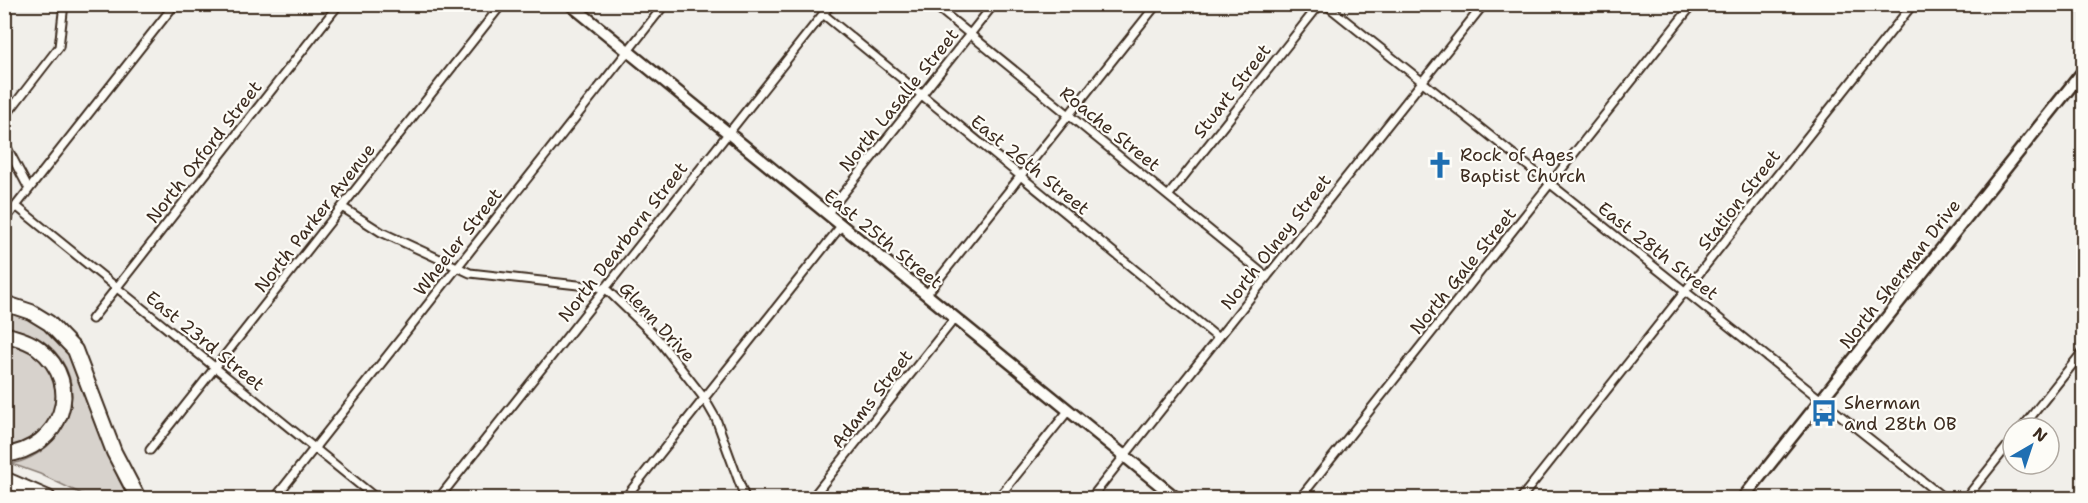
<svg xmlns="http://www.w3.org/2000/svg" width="2088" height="503" viewBox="0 0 2088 503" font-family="'Shantell Sans',sans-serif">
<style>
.green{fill:#d7d2cc;stroke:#897e75;stroke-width:1.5}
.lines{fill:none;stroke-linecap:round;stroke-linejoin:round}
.street-casing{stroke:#3b2a1e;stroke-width:11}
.secondary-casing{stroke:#3b2a1e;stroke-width:15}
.highway-casing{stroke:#3b2a1e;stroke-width:18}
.street{stroke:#fdfcf7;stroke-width:7}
.secondary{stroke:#fdfcf7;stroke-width:10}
.highway{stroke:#fdfcf7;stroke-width:14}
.labels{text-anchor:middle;stroke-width:4.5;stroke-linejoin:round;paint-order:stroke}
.street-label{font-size:18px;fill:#3b2a1e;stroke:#fdfcf7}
.poi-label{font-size:18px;fill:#3b2a1e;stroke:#fdfcf7;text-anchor:start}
</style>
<rect width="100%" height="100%" fill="#f1efea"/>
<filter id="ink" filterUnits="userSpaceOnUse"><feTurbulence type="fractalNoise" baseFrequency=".0167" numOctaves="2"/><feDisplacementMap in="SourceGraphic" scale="12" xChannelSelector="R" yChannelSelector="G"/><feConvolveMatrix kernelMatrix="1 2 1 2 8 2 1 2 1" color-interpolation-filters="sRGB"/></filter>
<g filter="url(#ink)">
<path class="green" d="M4,309l24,8 36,24 55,139 10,18h-39l-50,-24 -28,-10c56,-12 83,-80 35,-120 -12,-10 -28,-14 -42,-18z
M5,339c7,3 19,5 26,9 33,25 36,75 -4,95 -7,4 -15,4 -22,6z"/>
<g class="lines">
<defs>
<path id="street" d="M933,4l334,273
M1325,4l619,494
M823,14l395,324
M4,118l55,-71 5,-43
M4,142l25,47
M1168,196l152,-192
M16,206l360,292
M342,207l39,25 89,41 135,15 52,50 47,60 12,21 29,79
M827,214l167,-210
M4,221l171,-217
M926,295l231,-291
M92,319l247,-315
M2022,428l62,-78
M150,450l352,-446
M275,498l390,-494
M439,498l392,-494
M625,498l216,-272
M812,498l143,-180
M998,498l70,-87
M1091,498l393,-494
M1300,498l393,-494
M1521,498l392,-494
M1966,498l47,-59"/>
<path id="secondary" d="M570,4l606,494
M1743,498l341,-428"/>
<path id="highway" d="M4,303l27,9 18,11 26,27 39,102 24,46
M4,334c12,4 24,6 34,14 48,37 23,101 -34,107
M4,479l44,19"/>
</defs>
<use href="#street" class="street-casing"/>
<use href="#secondary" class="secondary-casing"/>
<use href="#highway" class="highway-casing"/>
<use href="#street" class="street"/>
<use href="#secondary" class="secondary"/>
<use href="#highway" class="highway"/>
</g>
</g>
<defs>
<symbol id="church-bare" viewBox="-9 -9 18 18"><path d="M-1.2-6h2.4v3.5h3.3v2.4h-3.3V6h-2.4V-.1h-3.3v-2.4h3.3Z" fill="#1f6fb2" stroke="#fdfcf7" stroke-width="2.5" paint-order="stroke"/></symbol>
<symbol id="bus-bare" viewBox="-9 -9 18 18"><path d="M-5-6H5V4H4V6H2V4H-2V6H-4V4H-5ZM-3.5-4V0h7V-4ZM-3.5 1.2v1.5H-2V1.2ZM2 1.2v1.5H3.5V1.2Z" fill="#1f6fb2" stroke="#fdfcf7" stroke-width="2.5" paint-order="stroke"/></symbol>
</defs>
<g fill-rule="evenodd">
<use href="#church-bare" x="1421" y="146" width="38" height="38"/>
<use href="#bus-bare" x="1805" y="394" width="38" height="38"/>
</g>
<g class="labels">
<g class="street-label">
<text transform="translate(1232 91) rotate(-52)" y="6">Stuart Street</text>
<text transform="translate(899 100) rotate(-51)" y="6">North Lasalle Street</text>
<text transform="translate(1110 129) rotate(39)" y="6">Roache Street</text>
<text transform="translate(204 152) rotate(-52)" y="6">North Oxford Street</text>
<text transform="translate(1030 165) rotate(39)" y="6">East 26th Street</text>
<text transform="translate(1739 200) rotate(-52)" y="6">Station Street</text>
<text transform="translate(315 218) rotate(-52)" y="6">North Parker Avenue</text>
<text transform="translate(883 239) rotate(39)" y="6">East 25th Street</text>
<text transform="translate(458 242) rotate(-52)" y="6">Wheeler Street</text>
<text transform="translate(623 242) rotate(-52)" y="6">North Dearborn Street</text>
<text transform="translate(1276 242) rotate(-52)" y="6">North Olney Street</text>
<text transform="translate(1658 251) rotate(38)" y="6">East 28th Street</text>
<text transform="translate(1463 271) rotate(-51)" y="6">North Gale Street</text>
<text transform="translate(1900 274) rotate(-52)" y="6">North Sherman Drive</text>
<text transform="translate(657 322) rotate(47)" y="6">Glenn Drive</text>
<text transform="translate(205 341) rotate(39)" y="6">East 23rd Street</text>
<text transform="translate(872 399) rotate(-52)" y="6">Adams Street</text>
</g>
<g class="poi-label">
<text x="1460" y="161">Rock of Ages<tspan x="1460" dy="21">Baptist Church</tspan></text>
<text x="1844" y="409">Sherman<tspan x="1844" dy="21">and 28th OB</tspan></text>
</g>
</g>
<rect width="2088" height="503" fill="none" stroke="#fdfcf7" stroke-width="24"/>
<rect x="12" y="12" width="2064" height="479" fill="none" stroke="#3b2a1e" stroke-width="2" filter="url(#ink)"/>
<g transform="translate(2031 446) rotate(39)"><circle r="28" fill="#fdfcf7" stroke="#afa8a0" stroke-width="1.5"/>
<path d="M0-4.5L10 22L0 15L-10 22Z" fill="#1f6fb2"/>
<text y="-9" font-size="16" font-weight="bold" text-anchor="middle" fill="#3b2a1e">N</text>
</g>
</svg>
